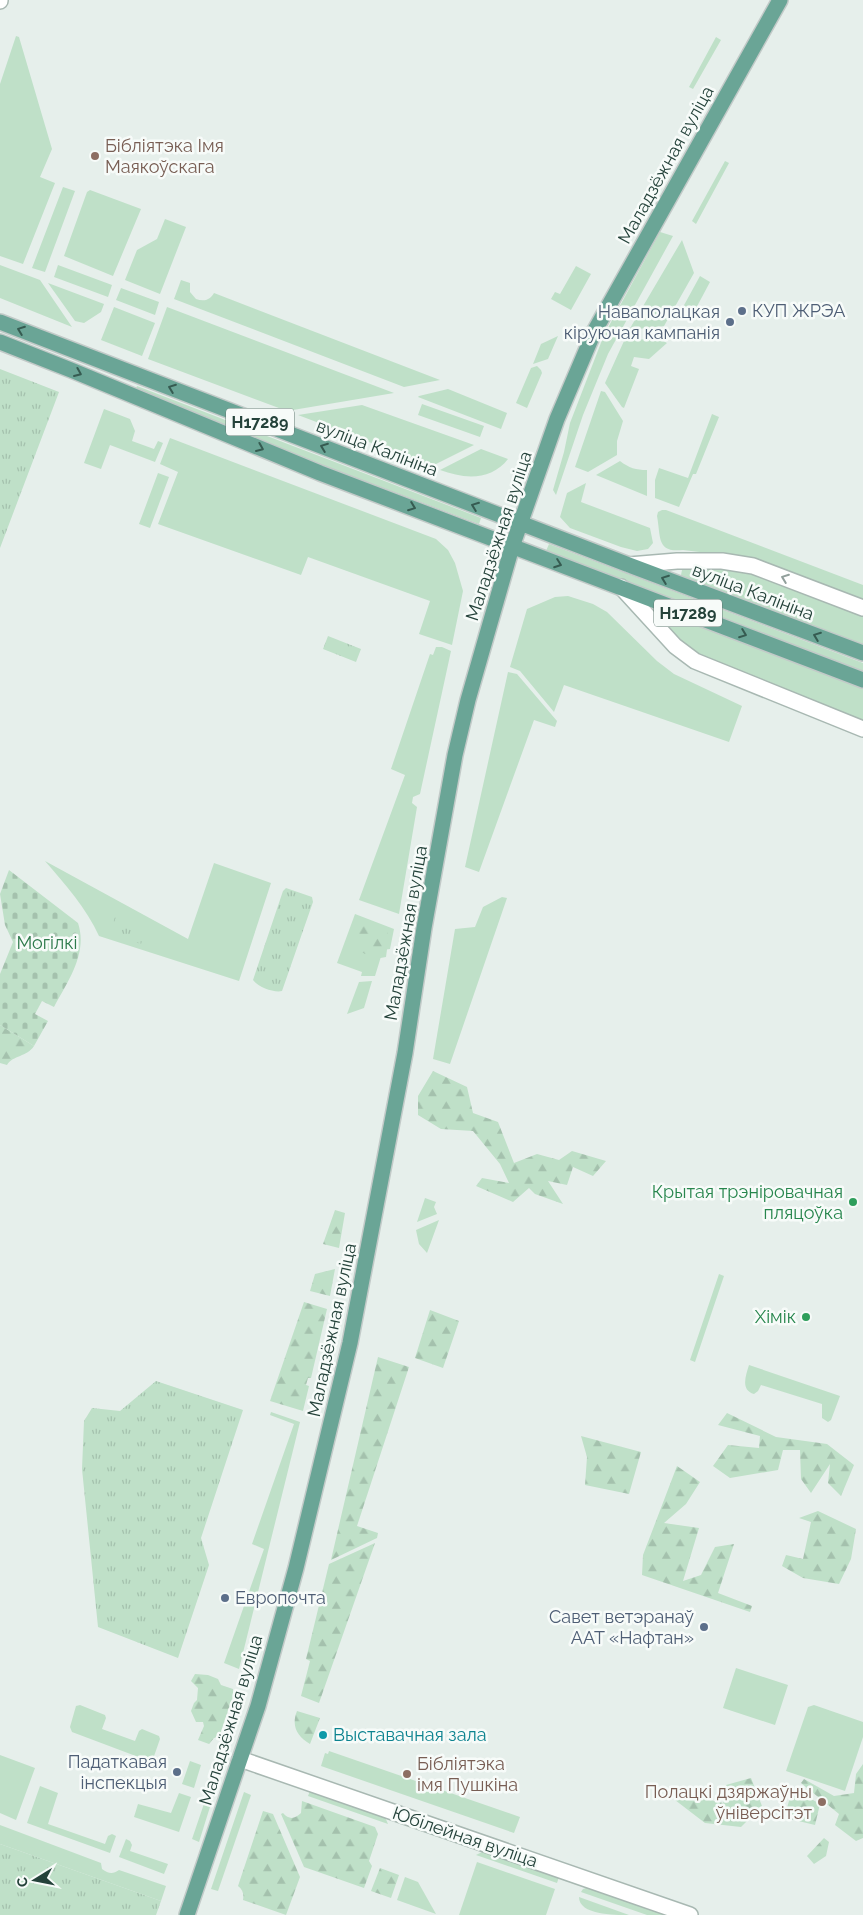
<svg xmlns="http://www.w3.org/2000/svg" width="863" height="1915" viewBox="0 0 863 1915" font-family="Raleway,sans-serif">
<style>
.grass{fill:#bfe0c8}
.forest{fill:url(#forest-firs)}
.cemetery{fill:url(#cemetery-stones)}
.park{fill:url(#park-tufts)}
.lines{fill:none;stroke-linecap:round;stroke-linejoin:round}
.minor-casing{stroke:#a8b8b2;stroke-width:18}
.major-casing{stroke:#c2cac8;stroke-width:18}
.minor{stroke:#fff;stroke-width:15}
.major{stroke:#6aa596;stroke-width:15}
.oneway{stroke:#365b51}
.oneway2{stroke:#92a09c}
.education-dot{fill:#8d6e63;stroke:#f7fbf9;stroke-width:2}
.service-dot{fill:#5c6f8a;stroke:#f7fbf9;stroke-width:2}
.leisure-dot{fill:#2e9e5b;stroke:#f7fbf9;stroke-width:2}
.culture-dot{fill:#0f9aa8;stroke:#f7fbf9;stroke-width:2}
.labels{text-anchor:middle;stroke-width:5;stroke-linejoin:round;paint-order:stroke}
.shield{fill:#f7fbf9;stroke:#637a73;stroke-width:1}
.shield-label{font-size:16px;font-weight:bold;fill:#24423a}
.education-label{font-size:18px;fill:#785e54;stroke:#f7fbf9;text-anchor:start}
.street-label{font-size:18px;fill:#24423a;stroke:#f7fbf9}
.service-label{font-size:18px;fill:#4e5e75;stroke:#f7fbf9;text-anchor:end}
.park-label{font-size:18px;fill:#2d7a4b;stroke:#f7fbf9}
.leisure-label{font-size:18px;fill:#27864d;stroke:#f7fbf9;text-anchor:end}
.culture-label{font-size:18px;fill:#0d838f;stroke:#f7fbf9;text-anchor:start}
</style>
<defs>
<pattern id="forest-firs" width="22" height="20" patternUnits="userSpaceOnUse" patternTransform="scale(1.25)"><rect width="22" height="20" fill="#bfe0c8"/><path d="M5 1l3.5 6h-7zM16 11l3.5 6h-7z" fill="#a4c1ad"/></pattern>
<pattern id="cemetery-stones" width="16" height="16" patternUnits="userSpaceOnUse" patternTransform="scale(1.25)"><rect width="16" height="16" fill="#bfe0c8"/><path d="M2 7V4a2 2 0 0 1 4 0v3zM10 15v-3a2 2 0 0 1 4 0v3z" fill="#a4c1ad"/></pattern>
<pattern id="park-tufts" width="24" height="20" patternUnits="userSpaceOnUse" patternTransform="scale(1.25)"><rect width="24" height="20" fill="#bfe0c8"/><path d="M3 7l-1-3M5 7V3M7 7l1-3M15 17l-1-3M17 17v-4M19 17l1-3" fill="none" stroke="#a4c1ad"/></pattern>
</defs>
<rect width="100%" height="100%" fill="#e6efeb"/>
<path class="grass" d="M16,36l3,1 33,112 -12,28 15,6 -32,81 -23,-8v-172z
M716,37l5,3 -28,49 -4,-2z
M725,161l4,2 -33,61 -4,-3z
M63,187l12,4 -30,81 -13,-4z
M90,190l51,19 -28,67 -49,-20 23,-64z
M165,219l21,8 -26,67 -35,-14 12,-30 20,-11z
M660,232l13,4 -65,118 -25,61 -27,80 -3,-5 11,-38 6,-29 34,-88z
M682,240l12,33 -30,53 -35,4z
M0,265l40,15 32,47 -72,-29z
M58,265l54,20 -4,12 -54,-20z
M576,266l15,8 -20,36 -20,-11 4,-7 5,2z
M700,276l10,6 -16,30 -11,-5z
M181,280l9,3v9l6,7c8,3 14,1 18,-6l226,87 -36,7 -230,-88z
M48,283l56,21 -3,8 -17,11 -9,-2z
M121,288l38,14 -4,13 -39,-15z
M114,307l41,16 -13,33 -41,-16z
M167,307l227,86 -107,18 -139,-52z
M558,336l-10,23 -15,5 8,-20z
M658,338l9,5 -18,16 -15,-2 -3,9 8,3 -15,39 -2,-1 -17,-24 19,-42z
M537,366l4,4 1,3 -15,35 -11,-5 15,-35z
M137,386l344,132 -2,6 -345,-130z
M448,389l59,24 -6,16 -83,-32 1,-1z
M601,391l4,1 18,29 -6,20v14l-29,17 -13,-5z
M422,404l62,22 -4,11 -62,-22z
M362,405l112,40 -42,21 -134,-51z
M104,409l26,10 5,12 -3,10 22,8 4,-8 5,2 -8,19 -45,-17 -9,24 -17,-6z
M712,414l7,3 -23,57h-3l-14,33 -24,-9v-18l4,-12 29,10z
M170,438l266,101 12,11 7,13 8,28 -11,54 -33,-11 11,-33 -122,-44 -7,18 -143,-51 20,-52 -18,-8z
M481,449l27,10c-17,22 -44,20 -68,11z
M620,461c9,7 16,9 27,9v26l-51,-21z
M158,473l11,4 -19,51 -11,-4z
M586,483l-5,19 69,26 3,15 -5,6 -11,2 -16,-4 -51,-19 -10,-11 7,-24z
M662,510h4l197,75v14l-106,-40 -74,-9c-27,3 -22,-13 -26,-34l1,-4z
M549,544l314,119v9l-317,-121z
M686,567h36l29,5 112,43v33l-180,-69 -2,-4 1,-5z
M568,596l25,8 14,8 50,49 17,13 68,32 -13,36 -165,-57 -10,27 -34,-41 -10,-4 17,-58 28,-12z
M672,615l191,74v33l-166,-66c-10,-8 -36,-26 -30,-39z
M436,647h6l9,4 -31,143 -7,3 -1,6 5,4 -18,107 -40,-14 46,-125 -14,-6 39,-115 3,1z
M508,672l9,2 40,47 -2,6 -21,-7 -55,152 -14,-5z
M45,861l143,78 26,-76 57,20 -32,98 -140,-45c-12,-27 -34,-52 -54,-75z
M502,897l5,1 -57,166 -17,-5 22,-130 20,-2 8,-20z
M355,914l39,15 -4,20 -7,1 -8,26h-14l1,-4 -25,-9z
M372,981l-8,27 -17,6 12,-32z
M425,1198l11,4 -2,5 3,7 -20,8z
M439,1220l-12,33 -8,-9 -3,-14z
M719,1274l5,2 -29,86 -5,-2z
M749,1365l91,31 -9,24 -3,2 -6,-4v-14l-61,-19 -3,6 -4,3c-14,-4 -8,-19 -5,-29z
M271,1412l29,10 -61,247 -15,-6 40,-114 -12,-5 42,-120 -24,-9z
M736,1668l52,17 -13,40 -52,-17z
M80,1705l25,10 1,3 -4,11 33,12 4,-10 3,-2 17,7 1,3 -7,20 -4,2 -77,-29 -2,-5 6,-21z
M814,1705l49,17v15l-18,54 -59,-20 22,-64z
M329,1751l191,66 -6,16 -193,-67 4,-13 3,1z
M0,1755l35,13 -19,52 -16,-7z
M190,1761l11,4 -7,23 -12,-4z
M40,1786l18,7 -10,31 57,20 3,-8 4,-2 4,2 -6,17 -83,-30z
M209,1789l6,2 -16,51 -7,-3z
M310,1791l75,26 3,7 -80,-28z
M244,1792l7,3 -33,96 -7,-2z
M179,1793l12,4 -12,35 -45,-15 4,-13 33,9z
M0,1825l101,38 1,6c7,5 11,5 17,1l47,16 -5,15 -161,-57z
M126,1839l4,2 2,4 -2,6 38,13 -4,10 -45,-17z
M484,1851l75,26 -2,6 -81,-28z
M477,1862l78,27 -9,26h-87z
M405,1877l13,5 18,32 -39,-14z
M589,1887l80,28h-22l-66,-23 2,-3z
M579,1897l50,18c-15,0 -50,0 -50,-18z"/>
<path class="forest" d="M357,919c12,2 18,8 30,10l1,13 -2,15 -11,2 -4,-8 -6,3 -8,-5 -3,-21z
M0,1025l34,21c-7,11 -21,9 -27,19l-7,-2z
M433,1071l34,16 6,26 25,9 16,41 23,-9 22,6 13,-9 34,10 -13,15 -20,-9 -6,18 -19,-4 15,23 -28,-10 -6,-6 -16,14 -37,-16 6,-8 27,5 -9,-19 -27,-33 -32,-2 -23,-14v-19z
M335,1210l10,3 -6,35 -16,-4z
M335,1269l-5,27 -20,-5 5,-17z
M304,1302l23,7 -16,69h-3l-2,7 3,1 -6,25 -33,-10z
M430,1310l29,11 -16,47 -28,-10z
M378,1357l31,10 -52,159 21,7 -1,5 -46,22z
M727,1413l49,24 51,7 27,21 -13,31 -13,-13 2,-19 -19,29 -10,-14 -1,-29h-17l-5,20 -48,8 -17,-12 15,-21 31,3 1,-12 -42,-11z
M581,1436l60,16 -12,42 -44,-9 2,-28z
M677,1466l23,16 -14,22 -22,19 35,5 -16,53 18,-6 14,-28 19,-3 -16,49 34,13 -2,6 -108,-37 1,-20z
M818,1511l38,18 -5,30 -12,25 -36,-6 -21,-12 4,-11 17,4 8,-37 -12,-4z
M375,1543l-56,160 -18,-7 9,-35 -4,-2 23,-95z
M195,1674l13,1 10,4 3,6 12,4v7l-14,41 -5,1 -5,6 -11,-4 6,-14 -1,-4h-7l-5,-11 3,-8 3,-3 1,-12 -7,-7z
M297,1711l23,7 -10,26c-13,-8 -19,-18 -13,-33z
M863,1764v74l-7,3 -21,-16 4,-11 -38,-31 3,-4 30,17 20,-3 2,-19z
M751,1778l11,28 -21,21 -36,-4 -30,-23 10,-6 38,9 3,-18z
M792,1791l14,5 14,8 -5,21 -25,-6 -4,-8z
M302,1801l73,26 3,7 -9,27 3,5 -8,22 -60,-21 -23,-53 2,-1c6,7 12,6 18,0z
M263,1811l10,3 27,63 -14,38 -43,-15c1,-6 0,-10 -5,-14z
M824,1838l5,4 -3,14 -12,8 -7,-8z
M380,1868l19,7 -8,23 -20,-7z"/>
<path class="cemetery" d="M9,870l69,53c10,30 -10,58 -24,84l-12,-6 -7,13 13,7 -14,25 -34,-21v-51l13,-32 -8,-17 -5,-31z"/>
<path class="park" d="M0,369l59,23 -59,156z
M328,636l33,13 -5,13 -33,-13z
M286,888l26,9 1,5 -31,89c-8,2 -24,-4 -29,-11l30,-89z
M115,917l31,10 -5,17 -31,-10z
M156,1381l87,29 -42,128 8,27 -31,93 -80,-31 -16,-158 2,-48 8,-13 28,3z
M0,1844l161,57 -5,14h-156z"/>
<g class="lines">
<defs>
<path id="minor" d="M0,1v-1
M629,565l48,-4h45l31,5 110,42
M621,587l54,59 20,15 168,68
M240,1759l450,156"/>
<path id="major" d="M0,322l629,243 234,88
M0,342l71,28 249,103 543,207
M187,1915l71,-209 38,-138 54,-225 55,-290 19,-125 31,-173 13,-55 44,-153 45,-128 37,-87 186,-332"/>
</defs>
<use href="#minor" class="minor-casing"/>
<use href="#major" class="major-casing"/>
<use href="#minor" class="minor"/>
<use href="#major" class="major"/>
</g>
<defs><path id="oneway-chevron" d="M-2-3.5L2.5 0L-2 3.5" fill="none" stroke-width="1.6" stroke-linecap="round" stroke-linejoin="round" transform="scale(1.25)"/></defs>
<g class="oneway">
<use href="#oneway-chevron" transform="translate(21 330) rotate(-159)"/>
<use href="#oneway-chevron" transform="translate(78 373) rotate(23)"/>
<use href="#oneway-chevron" transform="translate(172 388) rotate(-159)"/>
<use href="#oneway-chevron" transform="translate(324 447) rotate(-159)"/>
<use href="#oneway-chevron" transform="translate(260 448) rotate(23)"/>
<use href="#oneway-chevron" transform="translate(475 506) rotate(-159)"/>
<use href="#oneway-chevron" transform="translate(412 507) rotate(21)"/>
<use href="#oneway-chevron" transform="translate(558 564) rotate(20)"/>
<use href="#oneway-chevron" transform="translate(665 579) rotate(-159)"/>
<use href="#oneway-chevron" transform="translate(743 634) rotate(21)"/>
<use href="#oneway-chevron" transform="translate(817 636) rotate(-159)"/>
</g>
<use class="oneway2" href="#oneway-chevron" transform="translate(785 578) rotate(-159)"/>
<g class="education-dot">
<circle cx="95" cy="156" r="5"/>
<circle cx="407" cy="1774" r="5"/>
<circle cx="822" cy="1802" r="5"/>
</g>
<g class="service-dot">
<circle cx="742" cy="311" r="5"/>
<circle cx="730" cy="322" r="5"/>
<circle cx="225" cy="1598" r="5"/>
<circle cx="704" cy="1627" r="5"/>
<circle cx="177" cy="1772" r="5"/>
</g>
<g class="leisure-dot">
<circle cx="853" cy="1202" r="5"/>
<circle cx="806" cy="1317" r="5"/>
</g>
<circle class="culture-dot" cx="323" cy="1735" r="5"/>
<g class="labels">
<g class="shield">
<rect x="226" y="408.5" width="68" height="27" rx="4"/>
<rect x="654" y="599.5" width="68" height="27" rx="4"/>
</g>
<g class="shield-label">
<text x="260" y="428">Н17289</text>
<text x="688" y="619">Н17289</text>
</g>
<g class="education-label">
<text x="105" y="152">Бібліятэка Імя<tspan x="105" dy="21">Маякоўскага</tspan></text>
<text x="417" y="1770">Бібліятэка<tspan x="417" dy="21">імя Пушкіна</tspan></text>
<text x="812" y="1798" text-anchor="end">Полацкі дзяржаўны<tspan x="812" dy="21">ўніверсітэт</tspan></text>
</g>
<g class="street-label">
<text transform="translate(666 165) rotate(-61)" y="6">Маладзёжная вуліца</text>
<text transform="translate(377 448) rotate(21)" y="6">вуліца Калініна</text>
<text transform="translate(499 536) rotate(-72)" y="6">Маладзёжная вуліца</text>
<text transform="translate(753 592) rotate(21)" y="6">вуліца Калініна</text>
<text transform="translate(406 933) rotate(-80)" y="6">Маладзёжная вуліца</text>
<text transform="translate(332 1330) rotate(-78)" y="6">Маладзёжная вуліца</text>
<text transform="translate(231 1720) rotate(-73)" y="6">Маладзёжная вуліца</text>
<text transform="translate(465 1837) rotate(19)" y="6">Юбілейная вуліца</text>
</g>
<g class="service-label">
<text x="752" y="317" text-anchor="start">КУП ЖРЭА</text>
<text x="720" y="318">Наваполацкая<tspan x="720" dy="21">кіруючая кампанія</tspan></text>
<text x="235" y="1604" text-anchor="start">Европочта</text>
<text x="694" y="1623">Савет ветэранаў<tspan x="694" dy="21">ААТ «Нафтан»</tspan></text>
<text x="167" y="1768">Падаткавая<tspan x="167" dy="21">інспекцыя</tspan></text>
</g>
<g class="park-label">
<text x="47" y="949">Могілкі</text>
</g>
<g class="leisure-label">
<text x="843" y="1198">Крытая трэніровачная<tspan x="843" dy="21">пляцоўка</tspan></text>
<text x="796" y="1323">Хімік</text>
</g>
<g class="culture-label">
<text x="333" y="1741">Выставачная зала</text>
</g>
</g>
<g transform="translate(35 1880) rotate(260)" stroke="#f7fbf9" stroke-width="4" paint-order="stroke">
<path d="M0-4L9 19L0 12L-9 19Z" fill="#24423a"/>
<text y="-8" font-size="14" font-weight="bold" text-anchor="middle" fill="#24423a">С</text>
</g>
</svg>
